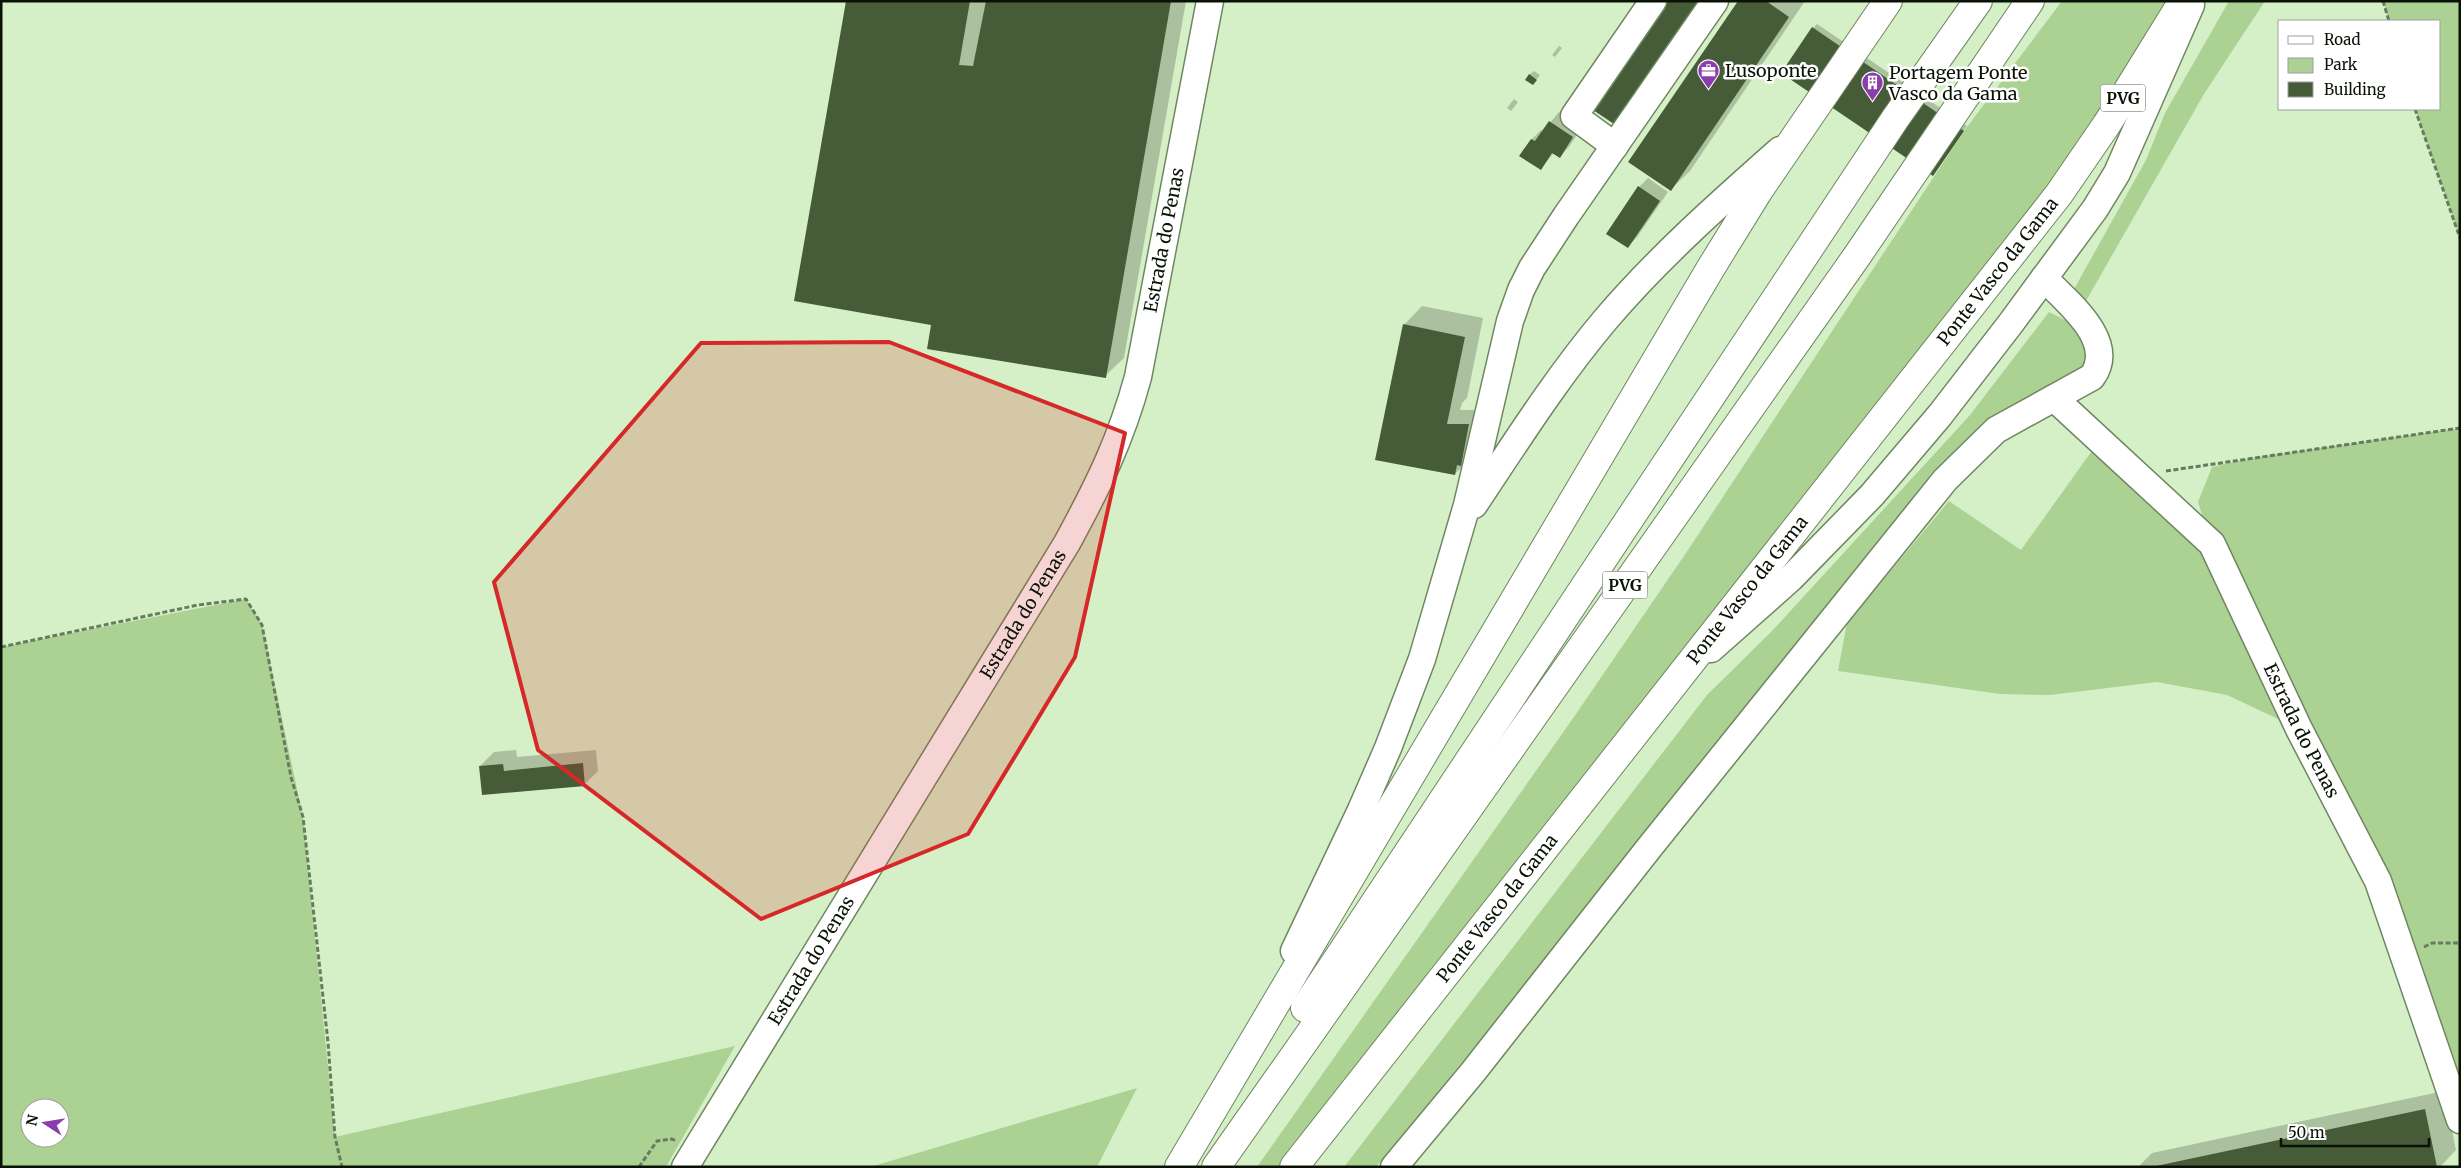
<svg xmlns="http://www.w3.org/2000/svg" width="2461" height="1168" viewBox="0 0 2461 1168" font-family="Merriweather,serif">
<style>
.green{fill:#abd293;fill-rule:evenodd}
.shadow{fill:#0003}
.building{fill:#465c38}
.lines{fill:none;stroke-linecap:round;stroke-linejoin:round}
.minor-casing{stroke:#6f8761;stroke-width:29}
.highway-casing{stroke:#6f8761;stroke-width:30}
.path{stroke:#687a5f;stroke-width:3;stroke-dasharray:5 2.5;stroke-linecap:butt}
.minor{stroke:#fff;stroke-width:26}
.highway{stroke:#fff;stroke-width:28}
.marked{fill:#d62828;fill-opacity:0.2;stroke:#d62828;stroke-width:4;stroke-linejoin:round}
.labels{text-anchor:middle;stroke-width:5;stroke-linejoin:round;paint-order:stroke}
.shield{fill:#fff;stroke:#535950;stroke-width:1}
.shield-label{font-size:16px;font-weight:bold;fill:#091205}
.poi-label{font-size:18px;fill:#091205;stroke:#fff;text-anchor:start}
.street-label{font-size:18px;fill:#091205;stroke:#fff}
</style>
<rect width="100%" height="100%" fill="#d5f0c6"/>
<path class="green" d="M2062,1h107l-64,105 -170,236 -185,237 -471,588h-22l319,-453 112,-164 276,-419z
M2229,1h36l-61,93 -118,207 -13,-10 73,-131 19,-47z
M2383,1h77v237l-45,-129h25v-88h-51z
M2049,312l20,10 21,16 -1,28 -96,58 -256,304 -361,439h-32l363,-472 66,-65 197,-215z
M2460,428v692l-82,-239 -79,-152 -72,-34 -70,-13 -107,13 -50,-1 -162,-23 9,-48 102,-122 72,49 78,-109 112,102 -13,-41 14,-35 40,-9z
M246,599l16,26 41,192 32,320 400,-91 -69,121h-665v-520zM30,1108h30v30h-30z
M1137,1088l-40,79h-227z"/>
<path class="shadow" d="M847,1h339l-62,357 -19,18 -173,-52z
M1664,1h34l-80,117z
M1740,1h65l-115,170 -19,18z
M1817,24l150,102 -34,49 -120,-147z
M1559,46l3,2 -7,9 -3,-2z
M1534,71l6,4 -7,9 -4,-9z
M1514,99l4,3 -7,9 -4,-3z
M1559,112l23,15 -13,20 -9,9 -6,-3 -13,15 -20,-13 11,-16 9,-9 2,1z
M1648,178l20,14 -31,45 -9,10 11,-60z
M1422,306l61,12 -16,80 -5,5 -2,7h23l-14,50 -14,14 -51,-149z
M516,750l1,7 79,-7 2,21 -14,14 -101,9 -3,-28 14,-14z
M2444,1091l12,59 -16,17h-302l14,-14z"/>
<path class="building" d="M846,1h124l-11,64 14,1 13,-65h185l-65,377 -179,-29 4,-24 -137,-24z
M1663,1h35l-84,123 -24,-16z
M1738,1h28l23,16 -118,174 -43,-29z
M1812,27l152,104 -31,45 -152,-103z
M1529,74l8,6 -4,5 -8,-5z
M1549,121l24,16 -13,21 -8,-5 -11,17 -22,-14 12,-17 4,2z
M1638,186l22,15 -32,47 -22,-14z
M1403,324l62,13 -18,87h22l-8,42 -4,-1 -2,10 -80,-15z
M583,763l2,23 -103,9 -3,-29 24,-2 1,7z
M2425,1109l12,58h-281v-1z"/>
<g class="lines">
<defs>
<g id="minor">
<path d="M1615,146l-41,-30 79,-115"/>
<path id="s1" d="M2054,398l158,146 87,185 79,152 82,239"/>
<path d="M1474,505c42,-63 83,-128 132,-186 53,-62 113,-115 174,-169"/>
<path d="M1711,649l80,-71 81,-83 68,-80 71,-92 84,-114 22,-36 74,-168"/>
<path d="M1294,951l67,-141 27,-62 34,-89 45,-154 43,-184 11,-31 11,-22 34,-52 149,-215"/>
<path id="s2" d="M685,1167l382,-624c31,-57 54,-103 71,-166l72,-376"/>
<path d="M1394,1167l79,-95 176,-224 296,-368 51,-50 96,-53c26,-36 -25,-75 -48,-99"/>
</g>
<g id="highway">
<path d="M1305,1008l590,-889 83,-118"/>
<path d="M1179,1167l533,-901 47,-76 129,-189"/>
<path d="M1216,1167l641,-911 173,-255"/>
<path id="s3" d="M1294,1167l765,-973 48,-70 76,-123"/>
</g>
</defs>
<use href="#minor" class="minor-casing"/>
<use href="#highway" class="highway-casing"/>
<path class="path" d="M2383,1l6,20
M2415,109l45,129
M2166,471l294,-43
M1,647l197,-42 48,-6 16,26 29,152 12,40 25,225 7,95 7,30
M2424,947l8,-4h28
M639,1167l18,-26 15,-2 4,2"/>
<use href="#minor" class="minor"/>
<use href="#highway" class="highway"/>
</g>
<path class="marked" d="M889,342l236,91 -50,224 -107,177 -207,85 -223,-169 -44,-168 207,-239z"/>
<defs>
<symbol id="office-pin" viewBox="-11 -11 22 30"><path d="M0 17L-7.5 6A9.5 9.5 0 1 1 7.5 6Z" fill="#8b3dad" stroke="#fff"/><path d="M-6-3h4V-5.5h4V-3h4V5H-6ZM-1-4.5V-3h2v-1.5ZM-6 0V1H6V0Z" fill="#fff"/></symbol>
<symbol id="building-pin" viewBox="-11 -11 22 30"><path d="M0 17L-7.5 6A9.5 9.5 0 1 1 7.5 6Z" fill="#8b3dad" stroke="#fff"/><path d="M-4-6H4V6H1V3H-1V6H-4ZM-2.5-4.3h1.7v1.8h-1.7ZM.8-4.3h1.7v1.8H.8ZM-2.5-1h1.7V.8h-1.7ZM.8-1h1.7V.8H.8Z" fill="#fff"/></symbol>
</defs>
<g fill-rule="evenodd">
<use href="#office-pin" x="1696" y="58" width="25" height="34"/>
<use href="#building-pin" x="1860" y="70" width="25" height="34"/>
</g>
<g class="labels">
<g class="shield">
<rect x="2100.5" y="84.5" width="45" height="27" rx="4"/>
<rect x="1602.5" y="571.5" width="45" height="27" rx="4"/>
</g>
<g class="shield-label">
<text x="2123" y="104">PVG</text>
<text x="1625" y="591">PVG</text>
</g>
<g class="poi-label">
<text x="1725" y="77">Lusoponte</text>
<text x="1889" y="79">Portagem Ponte<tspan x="1889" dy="21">Vasco da Gama</tspan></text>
</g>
<g class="street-label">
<text dy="6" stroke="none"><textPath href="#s2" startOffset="1052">Estrada do Penas</textPath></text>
<text dy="6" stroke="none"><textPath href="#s3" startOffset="1139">Ponte Vasco da Gama</textPath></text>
<text dy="6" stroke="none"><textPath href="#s3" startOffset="734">Ponte Vasco da Gama</textPath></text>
<text dy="6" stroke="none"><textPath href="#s2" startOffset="648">Estrada do Penas</textPath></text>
<text dy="6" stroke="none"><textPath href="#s1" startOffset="422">Estrada do Penas</textPath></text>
<text dy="6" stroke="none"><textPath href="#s3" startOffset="329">Ponte Vasco da Gama</textPath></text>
<text dy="6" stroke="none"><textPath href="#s2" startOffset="242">Estrada do Penas</textPath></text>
</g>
</g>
<rect width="2461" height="1168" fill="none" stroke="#091205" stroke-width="5"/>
<rect x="2278" y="20" width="162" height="90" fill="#ffffff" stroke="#9da09b"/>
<rect x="2288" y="36" width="25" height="8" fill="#ffffff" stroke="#9da09b"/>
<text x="2324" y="45" font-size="15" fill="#091205">Road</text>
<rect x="2288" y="58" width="25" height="15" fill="#abd293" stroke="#9da09b"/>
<text x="2324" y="70" font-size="15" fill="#091205">Park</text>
<rect x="2288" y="82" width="25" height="15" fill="#465c38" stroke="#9da09b"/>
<text x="2324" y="95" font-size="15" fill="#091205">Building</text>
<g transform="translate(45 1123) rotate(282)"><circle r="24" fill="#ffffff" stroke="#9da09b"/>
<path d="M0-4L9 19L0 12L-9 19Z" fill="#8b3dad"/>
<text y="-8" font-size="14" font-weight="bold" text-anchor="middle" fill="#091205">N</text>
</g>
<path d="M2281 1138v8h148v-8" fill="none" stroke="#091205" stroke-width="2.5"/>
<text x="2288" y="1138" font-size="15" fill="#091205" stroke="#ffffff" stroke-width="4" paint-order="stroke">50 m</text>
</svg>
